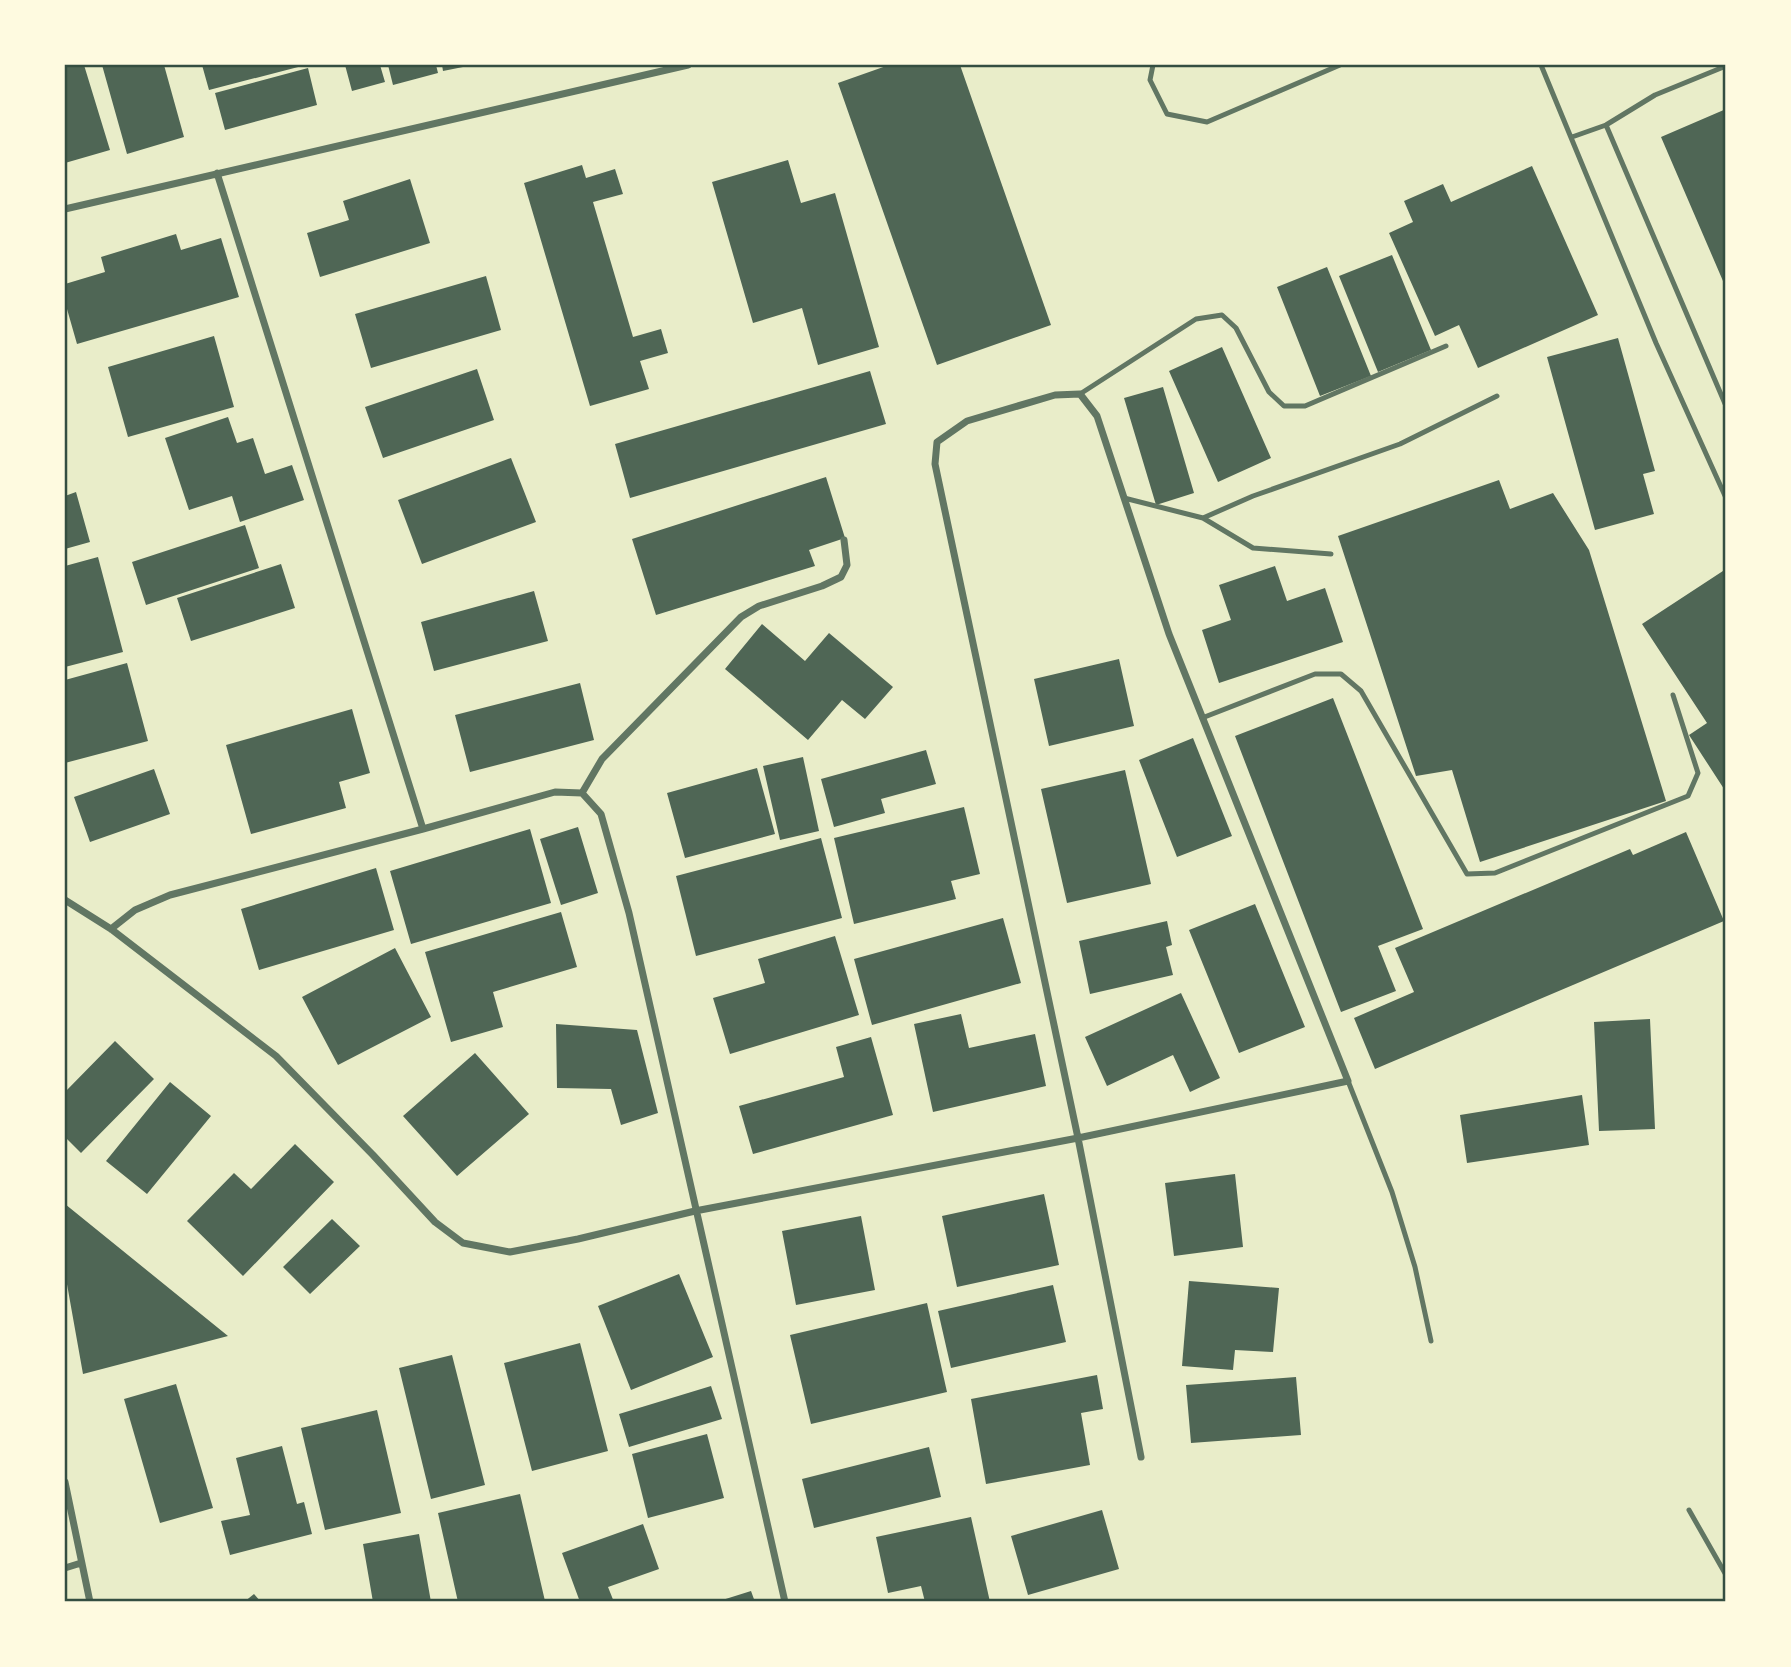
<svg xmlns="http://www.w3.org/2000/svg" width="1791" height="1667" viewBox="0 0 1791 1667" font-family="'Zilla Slab',serif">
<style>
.building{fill:#4f6655}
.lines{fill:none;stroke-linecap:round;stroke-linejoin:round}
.service{stroke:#617663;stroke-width:5}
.minor{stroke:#617663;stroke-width:7}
.neatline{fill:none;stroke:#344e41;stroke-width:2.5}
</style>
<rect width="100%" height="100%" fill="#e9edc9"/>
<path class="building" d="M65,65h19l26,85 -45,13z
M102,65h62l20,72 -57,17z
M202,65h100v1l-93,24z
M345,65h35l5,17 -33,9z
M388,65h48l2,8 -45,12z
M442,65h26v1l-25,5z
M889,65h71l91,260 -114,40 -99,-282z
M308,68l9,37 -92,25 -10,-37z
M1726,109v179l-65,-151z
M788,160l13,43 34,-10 44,154 -61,18 -16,-57 -49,15 -41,-141z
M582,165l4,13 29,-9 8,25 -30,8 40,135 28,-8 7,24 -28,8 9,28 -59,17 -66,-223z
M1532,166l66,149 -120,53 -19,-43 -24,11 -46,-103 24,-11 -9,-21 39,-17 8,18z
M410,179l20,64 -110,34 -13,-44 42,-13 -6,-19z
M176,234l5,16 40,-12 18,59 -162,47 -12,-42v-18l40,-12 -4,-15z
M1392,255l39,95 -53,22 -39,-96z
M1327,267l44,109 -51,20 -43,-109z
M486,276l15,54 -130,38 -16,-54z
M214,336l20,71 -106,30 -20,-70z
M1618,338l37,133 -12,3 11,40 -59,16 -48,-173z
M1222,347l49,111 -53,24 -49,-111z
M477,369l17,51 -111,38 -18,-51z
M870,371l16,53 -256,74 -15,-54z
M1163,387l31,106 -38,12 -32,-107z
M228,417l9,26 16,-5 12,36 27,-9 12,35 -64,22 -8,-26 -43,14 -24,-72z
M511,458l25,64 -114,42 -24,-64z
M826,477l19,61 -36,12 6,16 -159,49 -24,-76z
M1499,480l11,29 43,-16 36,57 77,251 -186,61 -28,-92 -36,6 -78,-240z
M76,492l14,50 -25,7v-53z
M245,525l14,43 -113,37 -14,-43z
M98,557l25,95 -58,15v-101z
M281,564l14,44 -104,33 -14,-43z
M1275,566l12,35 38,-13 18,54 -124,41 -17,-53 29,-10 -12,-35z
M1726,569v223l-37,-57 18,-12 -65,-99z
M534,591l14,50 -114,30 -13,-49z
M762,624l43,37 24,-28 64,54 -28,32 -23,-19 -34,40 -83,-71z
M1119,659l15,67 -85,20 -15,-67z
M127,663l21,78 -83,22v-83z
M580,683l14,57 -124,32 -15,-57z
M1333,698l90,231 -45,17 18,45 -55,21 -106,-276z
M352,709l18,64 -31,9 7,26 -95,26 -25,-89z
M1193,738l39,98 -55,21 -38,-97z
M926,750l10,34 -55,15 4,14 -51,14 -13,-48z
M803,757l16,74 -39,9 -17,-74z
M757,768l18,66 -90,24 -18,-65z
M154,769l16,45 -80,28 -16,-45z
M1125,770l26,114 -84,19 -26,-114z
M964,807l16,67 -29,7 5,18 -102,25 -20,-86z
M578,827l20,66 -37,12 -21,-66z
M530,829l21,74 -140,41 -21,-73z
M1686,832l38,89 -349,148 -21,-51 60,-26 -19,-44 235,-99 3,6z
M821,838l21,80 -146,38 -20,-80z
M376,868l18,62 -135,40 -18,-61z
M1255,904l50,123 -66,26 -50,-123z
M561,912l16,55 -84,25 10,35 -52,15 -26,-90z
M1003,918l18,65 -149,42 -18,-66z
M1167,921l5,24 -6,2 7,28 -83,19 -11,-53z
M835,936l24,79 -129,39 -17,-56 52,-15 -7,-24z
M395,948l36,69 -93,48 -36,-68z
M1181,993l39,85 -30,14 -17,-37 -66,31 -22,-49z
M961,1014l8,34 66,-14 11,52 -113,26 -19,-88z
M1650,1019l5,110 -56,2 -5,-109z
M556,1024l81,6 21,83 -37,12 -10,-36 -54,-1z
M871,1037l22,78 -140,39 -14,-48 105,-29 -8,-30z
M115,1041l39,38 -73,74 -16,-16v-45z
M475,1053l54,61 -72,62 -54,-60z
M170,1082l41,34 -64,78 -41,-33z
M1582,1095l7,50 -122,18 -7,-48z
M295,1144l39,38 -91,94 -56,-55 47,-48 17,16z
M1235,1174l8,73 -69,9 -9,-73z
M1044,1194l15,71 -102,22 -15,-71z
M65,1204l163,132 -145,38 -18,-101z
M861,1216l14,74 -79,15 -14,-74z
M332,1219l28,27 -50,48 -27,-27z
M679,1274l34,83 -82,33 -33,-84z
M1189,1281l90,7 -6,64 -38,-2 -2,20 -51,-4z
M1053,1285l13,57 -115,26 -13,-57z
M927,1303l20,89 -136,32 -21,-89z
M580,1343l28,108 -76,20 -28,-108z
M452,1355l33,130 -54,14 -32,-131z
M1097,1375l6,34 -22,4 9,52 -104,19 -15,-85z
M1296,1377l5,58 -110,8 -5,-58z
M176,1384l37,124 -53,15 -36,-124z
M711,1386l11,33 -93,28 -10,-33z
M377,1410l24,103 -76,17 -24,-102z
M707,1434l17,64 -76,20 -16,-64z
M282,1446l15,58 7,-2 8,32 -82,21 -9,-34 29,-6 -14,-57z
M929,1447l12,50 -127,31 -12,-49z
M520,1494l25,107 -87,1 -20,-89z
M1102,1510l17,59 -91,26 -17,-59z
M971,1517l19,85h-65l-4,-16 -33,7 -12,-56z
M643,1524l16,45 -51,18 6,15h-34l-18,-49z
M419,1534l12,68h-58l-10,-58z
M751,1591l4,11h-39z
M254,1594l7,8h-17z"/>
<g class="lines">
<path class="service" d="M1153,65l-3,15 17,34 40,8 133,-57
M1541,65l115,278 70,155
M1606,125l120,281
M1572,137l34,-12 49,-30 71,-29
M1080,394l116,-75 26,-4 14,13 33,64 15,14h21l141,-60
M1124,498l79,20 50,30 78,6
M1203,518l50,-22 147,-52 97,-48
M1202,718l113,-44h26l20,17 106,183 28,-1 193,-77 10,-23 -25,-78
M1348,1081l44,111 23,75 16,74
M1689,1510l37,65"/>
<path class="minor" d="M217,173l206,656
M65,209l623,-144
M582,793l20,-34 139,-142 18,-11 63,-20 19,-9 6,-12 -3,-25
M65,900l46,29 165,127 97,99 62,67 28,21 47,9 68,-13 117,-28 383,-73 270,-57 -179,-447 -72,-218 -17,-22 -25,1 -88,26 -30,21 -2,22 143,674 63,319
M111,929l24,-19 35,-15 253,-66 132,-37 27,1 19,21 28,99 156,689
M65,1482l25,120
M65,1568l16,-5"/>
</g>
<rect width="1791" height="1667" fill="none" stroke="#fefae0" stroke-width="133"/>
<rect x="66" y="66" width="1658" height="1534" class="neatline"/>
</svg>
